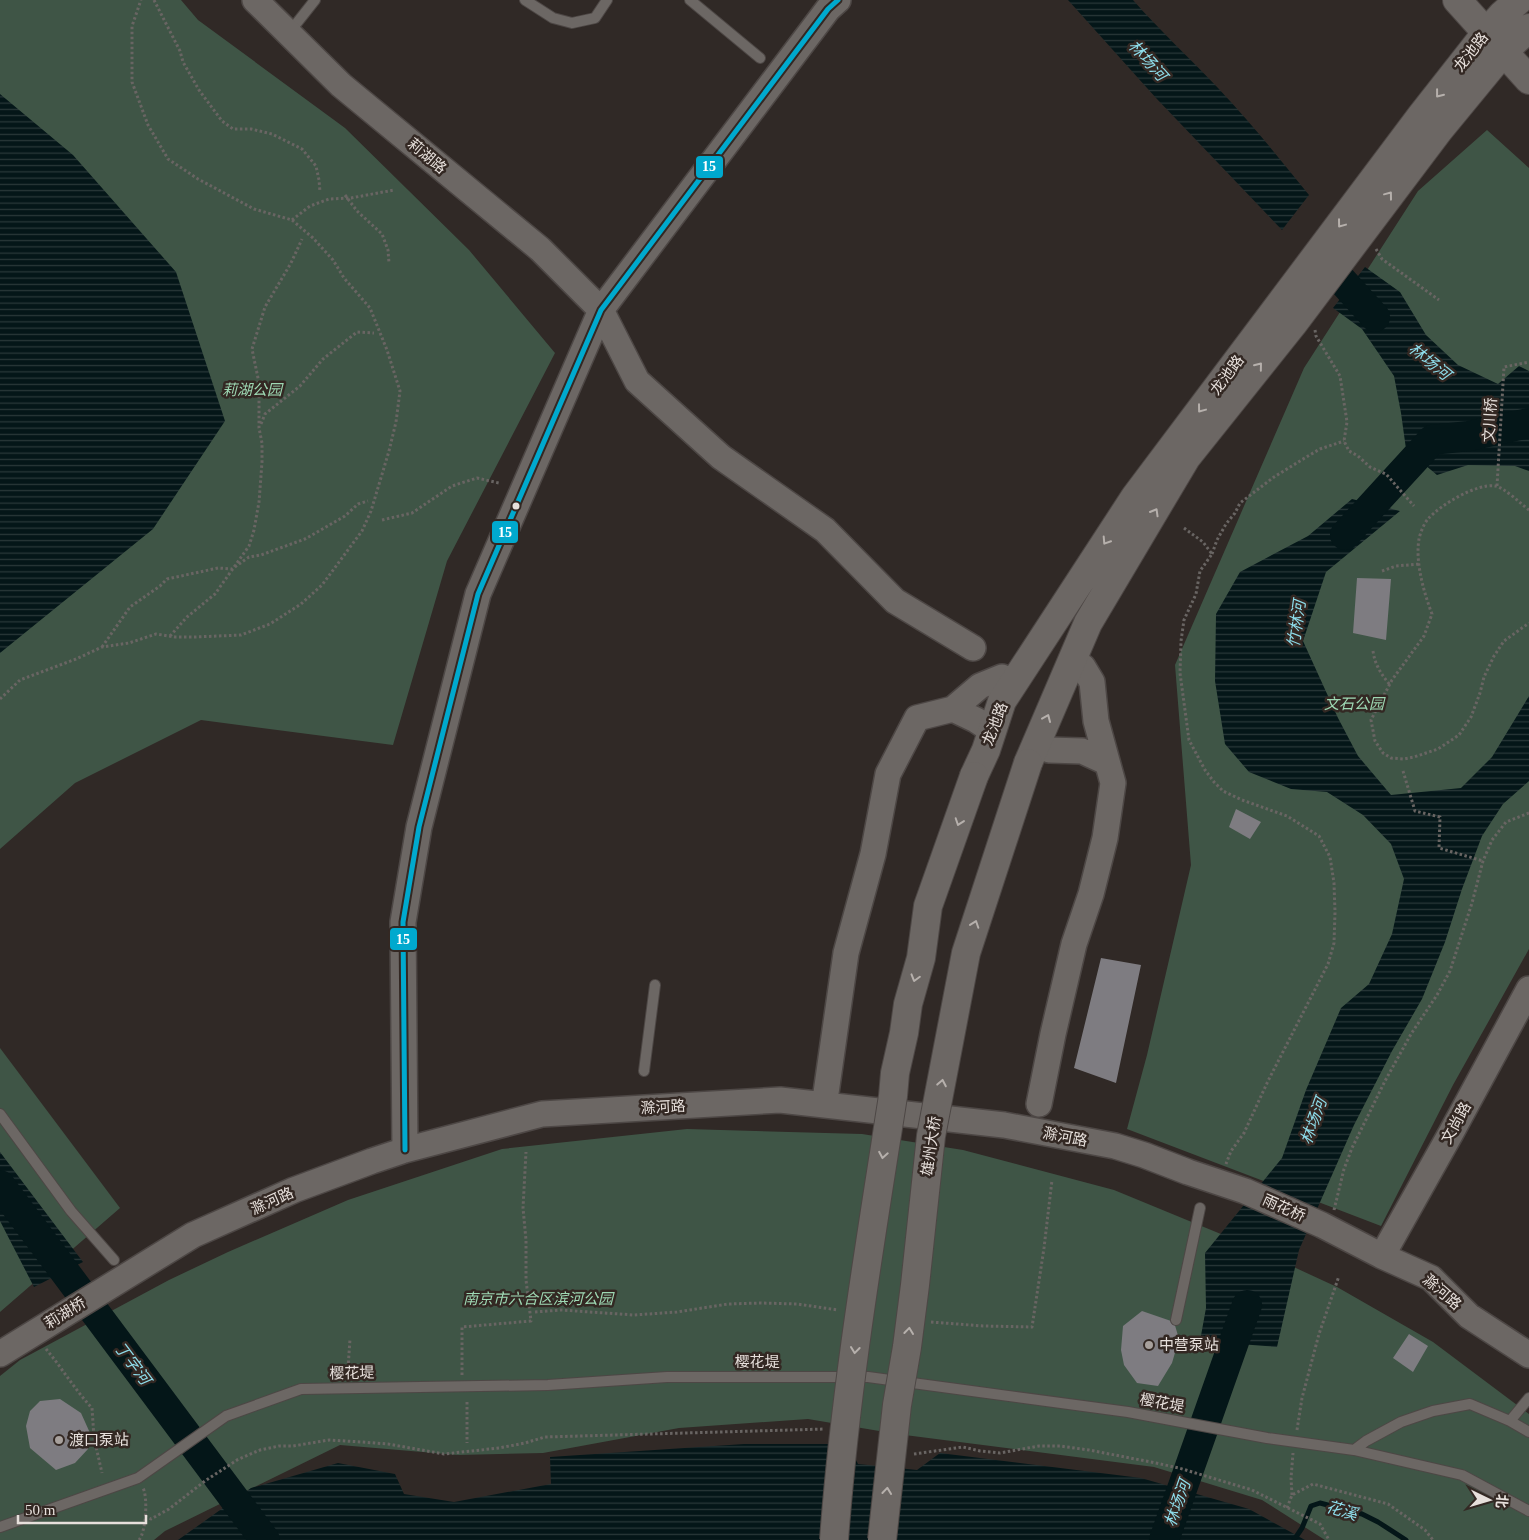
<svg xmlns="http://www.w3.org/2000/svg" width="1529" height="1540" viewBox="0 0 1529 1540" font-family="'Times New Roman','Noto Sans SC',serif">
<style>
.park{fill:#3f5546}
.water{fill:url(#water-rules)}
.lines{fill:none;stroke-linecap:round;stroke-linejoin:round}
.stream{stroke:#041618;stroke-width:5}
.river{stroke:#041618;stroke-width:30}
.building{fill:#7e7c81}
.service-casing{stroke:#4d4745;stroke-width:12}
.tertiary-casing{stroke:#4d4745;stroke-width:28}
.secondary-casing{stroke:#4d4745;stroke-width:30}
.path{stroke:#696563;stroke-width:3;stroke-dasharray:2.5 2.5;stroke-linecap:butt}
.service{stroke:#6c6764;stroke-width:10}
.tertiary{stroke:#6c6764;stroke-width:25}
.secondary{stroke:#6c6764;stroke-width:28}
.secondary-bridge-casing{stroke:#4d4745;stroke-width:30;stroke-linecap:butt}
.secondary-bridge{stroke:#6c6764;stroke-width:28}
.bus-1-casing{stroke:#332823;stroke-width:9}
.bus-1{stroke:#00a9ce;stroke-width:5}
.oneway{stroke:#b6b0ac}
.bus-dot{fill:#e7e0dc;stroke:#332823;stroke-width:2}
.poi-dot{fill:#a7a09c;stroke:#332823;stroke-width:2}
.labels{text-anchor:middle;stroke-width:5;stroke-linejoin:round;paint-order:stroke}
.street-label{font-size:15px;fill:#e7e0dc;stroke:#332823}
.park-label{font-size:15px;font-style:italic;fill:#9ed9b4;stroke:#332823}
.poi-label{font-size:15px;fill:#e7e0dc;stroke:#332823;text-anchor:start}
.water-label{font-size:16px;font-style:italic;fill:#8eddeb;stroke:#332823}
.line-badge{stroke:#332823;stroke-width:2}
.badge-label{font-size:14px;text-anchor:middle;font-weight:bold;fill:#fff}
</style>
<defs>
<pattern id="water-rules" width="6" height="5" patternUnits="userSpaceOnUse" patternTransform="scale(1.25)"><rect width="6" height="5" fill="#041618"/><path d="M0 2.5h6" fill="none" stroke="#293839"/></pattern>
</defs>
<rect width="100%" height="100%" fill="#302926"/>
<path class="park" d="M0,0h181l17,20 147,108 124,122 86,103 -108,208 -54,184 -192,-25 -126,63 -75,66z
M1487,130l42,38v781l-76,136 -72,141 -254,-97 20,-74 44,-190 -16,-200 129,-297 114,-177z
M0,1048l120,160 -120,104z
M687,1129l175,5 101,16 151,40 119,49 104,48 96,55 96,72v126h-204l-63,-40 -108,-33 -257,-33 -89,-15 -129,9 -136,25 -85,2 -118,-10 -175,86 -11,9h-154v-164l20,-16 149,-80 59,-28 120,-52 154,-51z"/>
<path class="water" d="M1068,0h65c27,31 57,58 85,88 32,34 62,71 91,107l-27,35 -126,-132z
M0,94l73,61 103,117 49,149 -72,108 -153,124z
M1365,267l35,25 26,43 32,30 40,19 21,-18 10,5v100l-14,-5 -47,-1 -31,10 -31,-26 -5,-36 -7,-37 -32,-47 -29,-21z
M1352,499l48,12 -74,61 -23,69 35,77 20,38 33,39 70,-7 31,-31 37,-61v85l-26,23 -21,32 -20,53 -17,53 -23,57 -30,52 -38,74 -55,125 -22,97 -77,-6 6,-33 -1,-55 77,-95 24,-68 35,-82 28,-24 23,-50 12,-55 -13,-35 -28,-29 -36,-23 -36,-3 -42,-17 -24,-28 -10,-63 1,-67 24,-42 68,-36z
M0,1152l83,110 -49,25 -34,-66z
M744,1444h104l10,20 59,6 23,-17 201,25 108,31 56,31h-1127l73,-52 87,-25 57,11 9,20 50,8 97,-18 -1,-27z"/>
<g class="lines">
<path class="stream" d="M1294,1540l8,-12 9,-22 9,-3 42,11 16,8 28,18"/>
<path class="river" d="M1336,274l39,43
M1345,535l87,-95 37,-4 60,-13
M0,1185l265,355
M1164,1540l83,-235"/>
</g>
<path class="building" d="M1357,578l34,1 -5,61 -33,-7z
M1236,809l25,13 -11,17 -21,-12z
M1101,958l40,7 -25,118 -42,-15z
M1142,1311l32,11 5,17 -7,24 -14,23 -21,-3 -13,-18 -3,-15 2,-24z
M1409,1334l19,12 -15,26 -20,-14z
M60,1399l21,14 9,20 -2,16 -13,14 -19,7 -26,-22 -4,-22 4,-15 10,-10z"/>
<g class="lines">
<defs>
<path id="service" d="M525,0l28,18 19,5 23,-5 12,-18
M690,0l70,58
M296,24l19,-24
M644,1071l11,-86
M0,1114l71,97 43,49
M1176,1320l24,-112
M1510,1421l19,11
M1354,1450l12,-9 35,-19 32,-11 37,-7 40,17 19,-23
M0,1527l138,-49 88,-62 75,-27 247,-4 119,-8h201l260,35 139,26 87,12 108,25 67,36"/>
<path id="tertiary" d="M255,0l86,85 199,164 61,61 36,71 84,76 104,73 70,71 78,47
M953,709l23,11 12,8
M1049,750l33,1 24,11
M826,1093l20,-140 27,-99 15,-80 29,-56 36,-9 27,-23 22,-9
M1039,1104l14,-70 21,-90 17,-50 14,-56 8,-55 -17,-62 -4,-39 -9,-15
M405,1150l-2,-228 16,-95 59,-233 123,-284 227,-301 10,-9
M1382,1256l69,-123 78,-144
M0,1354l193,-119 101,-45 78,-29 33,-11 137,-36 238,-14 224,25 111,21 29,9 44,17 57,19 77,34 60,31 49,22 38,38 60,39"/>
<path id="secondary" d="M1457,0l72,80
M1028,763l60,-140 98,-165 107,-134 146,-194 65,-79 25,-23
M974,776l12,-26 16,-49 133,-204 286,-381 66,-84 15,-17 17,-15"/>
</defs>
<use href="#service" class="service-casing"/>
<use href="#tertiary" class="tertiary-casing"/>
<use href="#secondary" class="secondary-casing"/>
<path class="path" d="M154,0l26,51 3,11 16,28 23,31 11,8h18l21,5 30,15 14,17 3,14 1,12
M345,195l12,16 25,23 6,16 1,13
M292,220l18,-14 19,-7 22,-1 43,-8
M1376,249l6,10 57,41
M1315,330l1,6 24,40 7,46 -3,19 5,10 9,5 12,11 16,7 28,32
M261,424l4,-10 35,-28 23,-27 34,-27 17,1
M1497,486l7,-119 25,-5
M1529,510c-8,-6 -25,-23 -34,-24 -18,-3 -55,19 -67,33 -4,4 -8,15 -9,20 -4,23 5,54 13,75l-8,22 -32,44 -21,40 4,21 8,12 8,5 13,1 10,-2 24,-8 21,-14 12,-18 9,-24 4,-16 10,-21 10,-15 25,-18
M382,520l30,-7 40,-27 25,-8 22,5
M1184,528l19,14 9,12 -12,17 -4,23 -12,26 -3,21 -1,32 9,67 16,30 9,12 9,9 19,9 45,16 32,20 11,21 4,26 1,29 -1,31 -6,21 -60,117 -24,52 -13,18 -5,13
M1212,554l5,-14 9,-16 9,-11 5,-10 34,-26 34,-21 12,-7 24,-8
M1382,571l14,-5 24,-2
M170,636l17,-19 28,-23 34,-48 5,-16 5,-28 3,-40v-19l-3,-15v-45l-7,-34 13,-42 26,-44 11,-24
M102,647l28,-40 30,-21 7,-7 51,-11 14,1 17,-12 12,-2 44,-16 40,-23 13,-12 10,-3
M1373,651c2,14 8,23 17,34
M0,699l20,-19 56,-21 26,-12 27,-4 27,-9 19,3h20l46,-2 29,-11 31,-20 21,-19 40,-54 9,-20 18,-60 7,-29 4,-31 -13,-41 -17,-42 -26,-30 -11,-18 -20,-22 -21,-18 -38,-11 -56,-30 -30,-20 -20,-34 -16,-43v-56l9,-26
M1403,771l12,40 25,6 -1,31 44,13
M1334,1210l10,-41 8,-21 33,-67 26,-47 26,-39 13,-24 22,-68 11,-42 9,-21 14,-18 23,-9
M535,1312l26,-2 73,5 43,-3 51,-8 33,-1 36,1 41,6
M931,1322l52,4 49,1 12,-79 8,-68
M46,1349c16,19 29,41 46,59l2,30 8,35
M348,1368l2,-29
M462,1375v-48l69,-6 -5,-41v-40l-3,-32 3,-56
M467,1402v41
M1297,1430l5,-32 17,-64 20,-58
M914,1454l49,-7 17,4 20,2 39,-7h21l29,4 62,12 28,6 73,22 68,34 9,16
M1292,1495l-1,-17 2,-25
M1287,1508l5,-13 21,-11 75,20 37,26 8,10
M145,1516l6,3 18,-10 36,-28 32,-21 23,-10 19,-4h14l36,-6 33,2 26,2 56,10 55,-6 26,-5 20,-6 280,-8
M139,1540c7,-8 9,-43 4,-52"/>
<use href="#service" class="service"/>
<use href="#tertiary" class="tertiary"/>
<use href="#secondary" class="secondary"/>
<defs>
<path id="secondary-bridge" d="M834,1540c11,-149 36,-297 59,-444l2,-23 9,-40 4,-29 13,-46 7,-52 46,-130
M882,1540l15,-135 10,-58 8,-62 16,-149 35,-183 62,-190"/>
</defs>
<use href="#secondary-bridge" class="secondary-bridge-casing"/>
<use href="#secondary-bridge" class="secondary-bridge"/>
<defs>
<path id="bus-1" d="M405,1150l-2,-228 16,-95 59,-233 123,-284 227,-301 10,-9"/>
</defs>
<use href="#bus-1" class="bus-1-casing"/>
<use href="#bus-1" class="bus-1"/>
</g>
<defs><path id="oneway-chevron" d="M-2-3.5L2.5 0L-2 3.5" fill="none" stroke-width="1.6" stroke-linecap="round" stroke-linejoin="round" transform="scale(1.25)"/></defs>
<g class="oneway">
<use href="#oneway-chevron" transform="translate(1439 94) rotate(128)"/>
<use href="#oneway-chevron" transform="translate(1389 195) rotate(-53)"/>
<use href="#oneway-chevron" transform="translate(1341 224) rotate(127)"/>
<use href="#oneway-chevron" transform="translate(1259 366) rotate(-51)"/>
<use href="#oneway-chevron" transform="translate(1201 409) rotate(127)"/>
<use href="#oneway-chevron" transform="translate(1155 512) rotate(-60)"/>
<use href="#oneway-chevron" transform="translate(1106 541) rotate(123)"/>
<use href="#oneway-chevron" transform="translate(1047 718) rotate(-67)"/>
<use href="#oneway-chevron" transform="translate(959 822) rotate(109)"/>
<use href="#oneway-chevron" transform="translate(975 924) rotate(-71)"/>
<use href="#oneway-chevron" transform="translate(915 978) rotate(106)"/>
<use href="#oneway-chevron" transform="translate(942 1083) rotate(-79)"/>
<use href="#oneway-chevron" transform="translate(883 1155) rotate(100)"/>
<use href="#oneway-chevron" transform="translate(909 1331) rotate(-83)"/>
<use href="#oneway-chevron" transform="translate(855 1350) rotate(97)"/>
<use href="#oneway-chevron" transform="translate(887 1491) rotate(-84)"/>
</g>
<circle class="bus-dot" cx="516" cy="506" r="4.5"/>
<g class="poi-dot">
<circle cx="1149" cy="1345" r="5"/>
<circle cx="59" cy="1440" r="5"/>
</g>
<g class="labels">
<g class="street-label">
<text transform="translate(1471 52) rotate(-52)" y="5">龙池路</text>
<text transform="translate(427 156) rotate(40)" y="5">莉湖路</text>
<text transform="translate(1227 375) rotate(-53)" y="5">龙池路</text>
<text transform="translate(1490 420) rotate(-87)" y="5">文川桥</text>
<text transform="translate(995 724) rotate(-69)" y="5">龙池路</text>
<text transform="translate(663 1107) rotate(-3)" y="5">滁河路</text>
<text transform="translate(1456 1123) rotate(-61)" y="5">文尚路</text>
<text transform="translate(1065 1137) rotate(11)" y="5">滁河路</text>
<text transform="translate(931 1146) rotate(-82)" y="5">雄州大桥</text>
<text transform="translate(272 1201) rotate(-24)" y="5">滁河路</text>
<text transform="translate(1284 1208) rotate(24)" y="5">雨花桥</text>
<text transform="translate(1442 1292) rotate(41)" y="5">滁河路</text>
<text transform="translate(65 1313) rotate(-32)" y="5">莉湖桥</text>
<text x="757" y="1367">樱花堤</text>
<text transform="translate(352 1373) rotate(-1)" y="5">樱花堤</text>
<text transform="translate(1162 1403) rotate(10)" y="5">樱花堤</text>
</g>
<g class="park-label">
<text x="252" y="395">莉湖公园</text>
<text x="1354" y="709">文石公园</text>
<text x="538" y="1304">南京市六合区滨河公园</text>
</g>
<g class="poi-label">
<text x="1159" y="1350">中营泵站</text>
<text x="69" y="1445">渡口泵站</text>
</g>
<g class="water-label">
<text transform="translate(1148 60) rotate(48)" y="6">林场河</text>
<text transform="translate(1430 361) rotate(39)" y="6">林场河</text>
<text transform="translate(1296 624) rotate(-82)" y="6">竹林河</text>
<text transform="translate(1313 1121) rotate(-70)" y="6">林场河</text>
<text transform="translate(133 1363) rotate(53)" y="6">丁字河</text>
<text transform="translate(1177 1503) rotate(-71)" y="6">林场河</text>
<text transform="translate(1342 1510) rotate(16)" y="6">花溪</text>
</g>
</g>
<g class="line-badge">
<rect x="695" y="155" width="29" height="24" rx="5" fill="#00a9ce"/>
<rect x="491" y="520" width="28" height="24" rx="5" fill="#00a9ce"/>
<rect x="389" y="927" width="29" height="24" rx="5" fill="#00a9ce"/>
</g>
<g class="badge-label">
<text x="709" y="171">15</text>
<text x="505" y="537">15</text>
<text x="403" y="944">15</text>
</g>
<g transform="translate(1489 1500) rotate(95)" stroke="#332823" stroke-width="4" paint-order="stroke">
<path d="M0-4L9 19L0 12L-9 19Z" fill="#e7e0dc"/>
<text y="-8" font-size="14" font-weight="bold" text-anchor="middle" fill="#e7e0dc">北</text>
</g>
<path d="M18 1515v8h128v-8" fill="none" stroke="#e7e0dc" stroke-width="2.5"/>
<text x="25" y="1515" font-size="15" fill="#e7e0dc" stroke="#332823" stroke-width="4" paint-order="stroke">50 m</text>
</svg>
